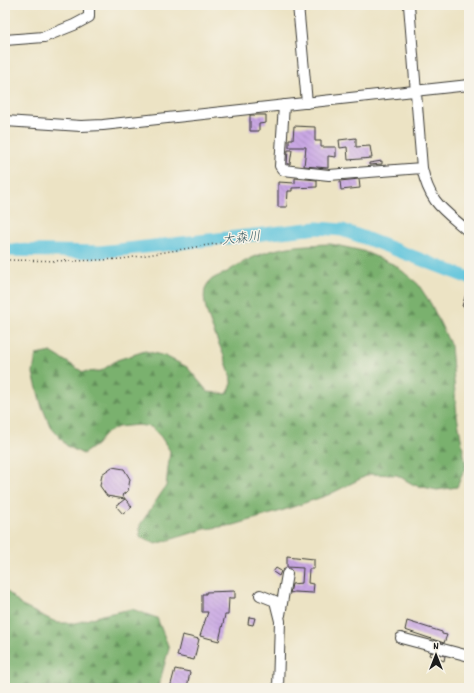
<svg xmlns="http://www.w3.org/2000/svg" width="474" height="693" viewBox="0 0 474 693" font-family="Dekko,'Klee One',sans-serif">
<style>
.forest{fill:url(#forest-firs);stroke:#4b6645}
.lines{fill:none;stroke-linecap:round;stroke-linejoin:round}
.river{stroke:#5fc4dc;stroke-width:13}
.building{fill:url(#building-back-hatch)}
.minor-casing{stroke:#3b3a35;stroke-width:12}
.path{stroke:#3b3a35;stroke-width:1.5;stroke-dasharray:1 3;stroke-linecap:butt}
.minor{stroke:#fff;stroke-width:10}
.labels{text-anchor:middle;stroke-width:3;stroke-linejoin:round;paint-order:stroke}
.water-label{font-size:13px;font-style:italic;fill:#33575f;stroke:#f7f3e8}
</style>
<defs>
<pattern id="forest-firs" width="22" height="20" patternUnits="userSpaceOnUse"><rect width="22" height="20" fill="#7ab16e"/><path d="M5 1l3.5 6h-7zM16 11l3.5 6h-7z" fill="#638f5a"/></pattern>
<pattern id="building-back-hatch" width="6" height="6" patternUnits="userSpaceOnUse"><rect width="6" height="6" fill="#c9a7e3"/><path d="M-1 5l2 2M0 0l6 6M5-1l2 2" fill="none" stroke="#ac8fc2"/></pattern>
</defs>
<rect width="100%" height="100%" fill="#f7f3e8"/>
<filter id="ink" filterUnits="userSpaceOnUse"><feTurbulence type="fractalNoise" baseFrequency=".025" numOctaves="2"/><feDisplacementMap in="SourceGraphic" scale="8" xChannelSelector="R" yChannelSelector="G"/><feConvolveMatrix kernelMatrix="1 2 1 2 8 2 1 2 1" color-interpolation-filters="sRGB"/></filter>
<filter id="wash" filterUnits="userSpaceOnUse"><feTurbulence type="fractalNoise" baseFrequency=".012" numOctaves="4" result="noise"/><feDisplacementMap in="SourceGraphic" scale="16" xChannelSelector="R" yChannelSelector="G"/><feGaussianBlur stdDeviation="0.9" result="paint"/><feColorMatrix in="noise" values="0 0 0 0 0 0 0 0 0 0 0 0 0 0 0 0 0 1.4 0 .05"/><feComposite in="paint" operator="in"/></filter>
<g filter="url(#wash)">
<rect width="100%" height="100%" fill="#ece3c4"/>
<path class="forest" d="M331,244l32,7 32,14 23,19 13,20 20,42 6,70 9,50 -9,21 -20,3 -23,-5 -17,-10 -27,-1 -42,21 -50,17 -44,13 -29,4 -49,15 -16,-7v-12l26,-39 4,-35 -9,-14 -10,-10 -13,-2 -20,2 -12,6 -10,12 -13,9 -16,-8 -17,-20 -9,-22 -8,-31 3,-18 15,-3 32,20 18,-1 16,-11 28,-9 20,5 22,11 21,25 19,2c1,-2 4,-6 4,-8 3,-25 -41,-84 -22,-104 4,-5 13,-7 18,-10 36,-24 62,-27 104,-28z
M5,589l17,17 36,17h18l26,-8 30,-6 25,9 12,30 -11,40h-153z"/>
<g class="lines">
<path class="river" d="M5,250l95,2 217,-24 25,2 23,8 104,40"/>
</g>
<g id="blocks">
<path class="building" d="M250,115h16v8l-7,1v7h-9z
M294,126l21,1v14h6v6h15v10l-8,-1v12l-24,-2 2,-19h-17v-8h4z
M356,138v9l14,-1 2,12 -24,2 -1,-13 -7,1 -1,-8z
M288,150h4l-2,14h-3z
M382,161v3l-13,1v-2z
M295,178l22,2v7l-25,1v3h-4l-1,16h-9v-25l17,1z
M359,179l1,9 -19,2 -1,-9z
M468,288h1v20l-7,-2z
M112,467l12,2 6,10 -2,12 -6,4 10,12 -9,7 -7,-8 9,-7 -18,-3 -7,-10 2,-12z
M287,556l27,3v10h-5l-1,14 6,1 -1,9 -19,-1 -4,1 2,-9 10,-1 1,-15 -16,-1z
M276,568l5,3 -2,5 -6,-4z
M235,591v7h-6l-1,17h-3l-6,26 -19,-5 8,-24h-6v-18h4v-2z
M249,617l6,1 -2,7 -5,-1z
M407,621l35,11v2l5,1 -3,8 -39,-13z
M182,635l17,4 -5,21 -17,-4z
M430,652l15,4 -1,5 -15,-6z
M175,669l15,3 -3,16h-17z"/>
</g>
</g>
<g filter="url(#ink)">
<use href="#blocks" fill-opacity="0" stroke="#3b3a35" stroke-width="1"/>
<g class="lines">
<defs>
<path id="minor" d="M298,5l9,98
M409,5l13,163c8,36 21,41 47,64
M5,40l39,-3 30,-12 15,-8v-12
M284,105l-4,61 3,4 46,5 93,-7
M5,121l76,5 22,-1 366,-40
M260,595l15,6 5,20 -2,67
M280,615l7,-41
M401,638l68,18"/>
</defs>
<use href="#minor" class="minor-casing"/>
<path class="path" d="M5,260l70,1 47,-2 105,-17"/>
<use href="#minor" class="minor"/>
</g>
</g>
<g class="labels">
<g class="water-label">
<text transform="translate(241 237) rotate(-6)" y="5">大森川</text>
</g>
</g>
<rect width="474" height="693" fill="none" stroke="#f7f3e8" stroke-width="20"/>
<g transform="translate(436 655)" stroke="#f7f3e8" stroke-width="3" paint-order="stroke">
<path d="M0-3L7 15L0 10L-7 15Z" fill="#1c1c1c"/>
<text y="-6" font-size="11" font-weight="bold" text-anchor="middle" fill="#1c1c1c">N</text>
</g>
</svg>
